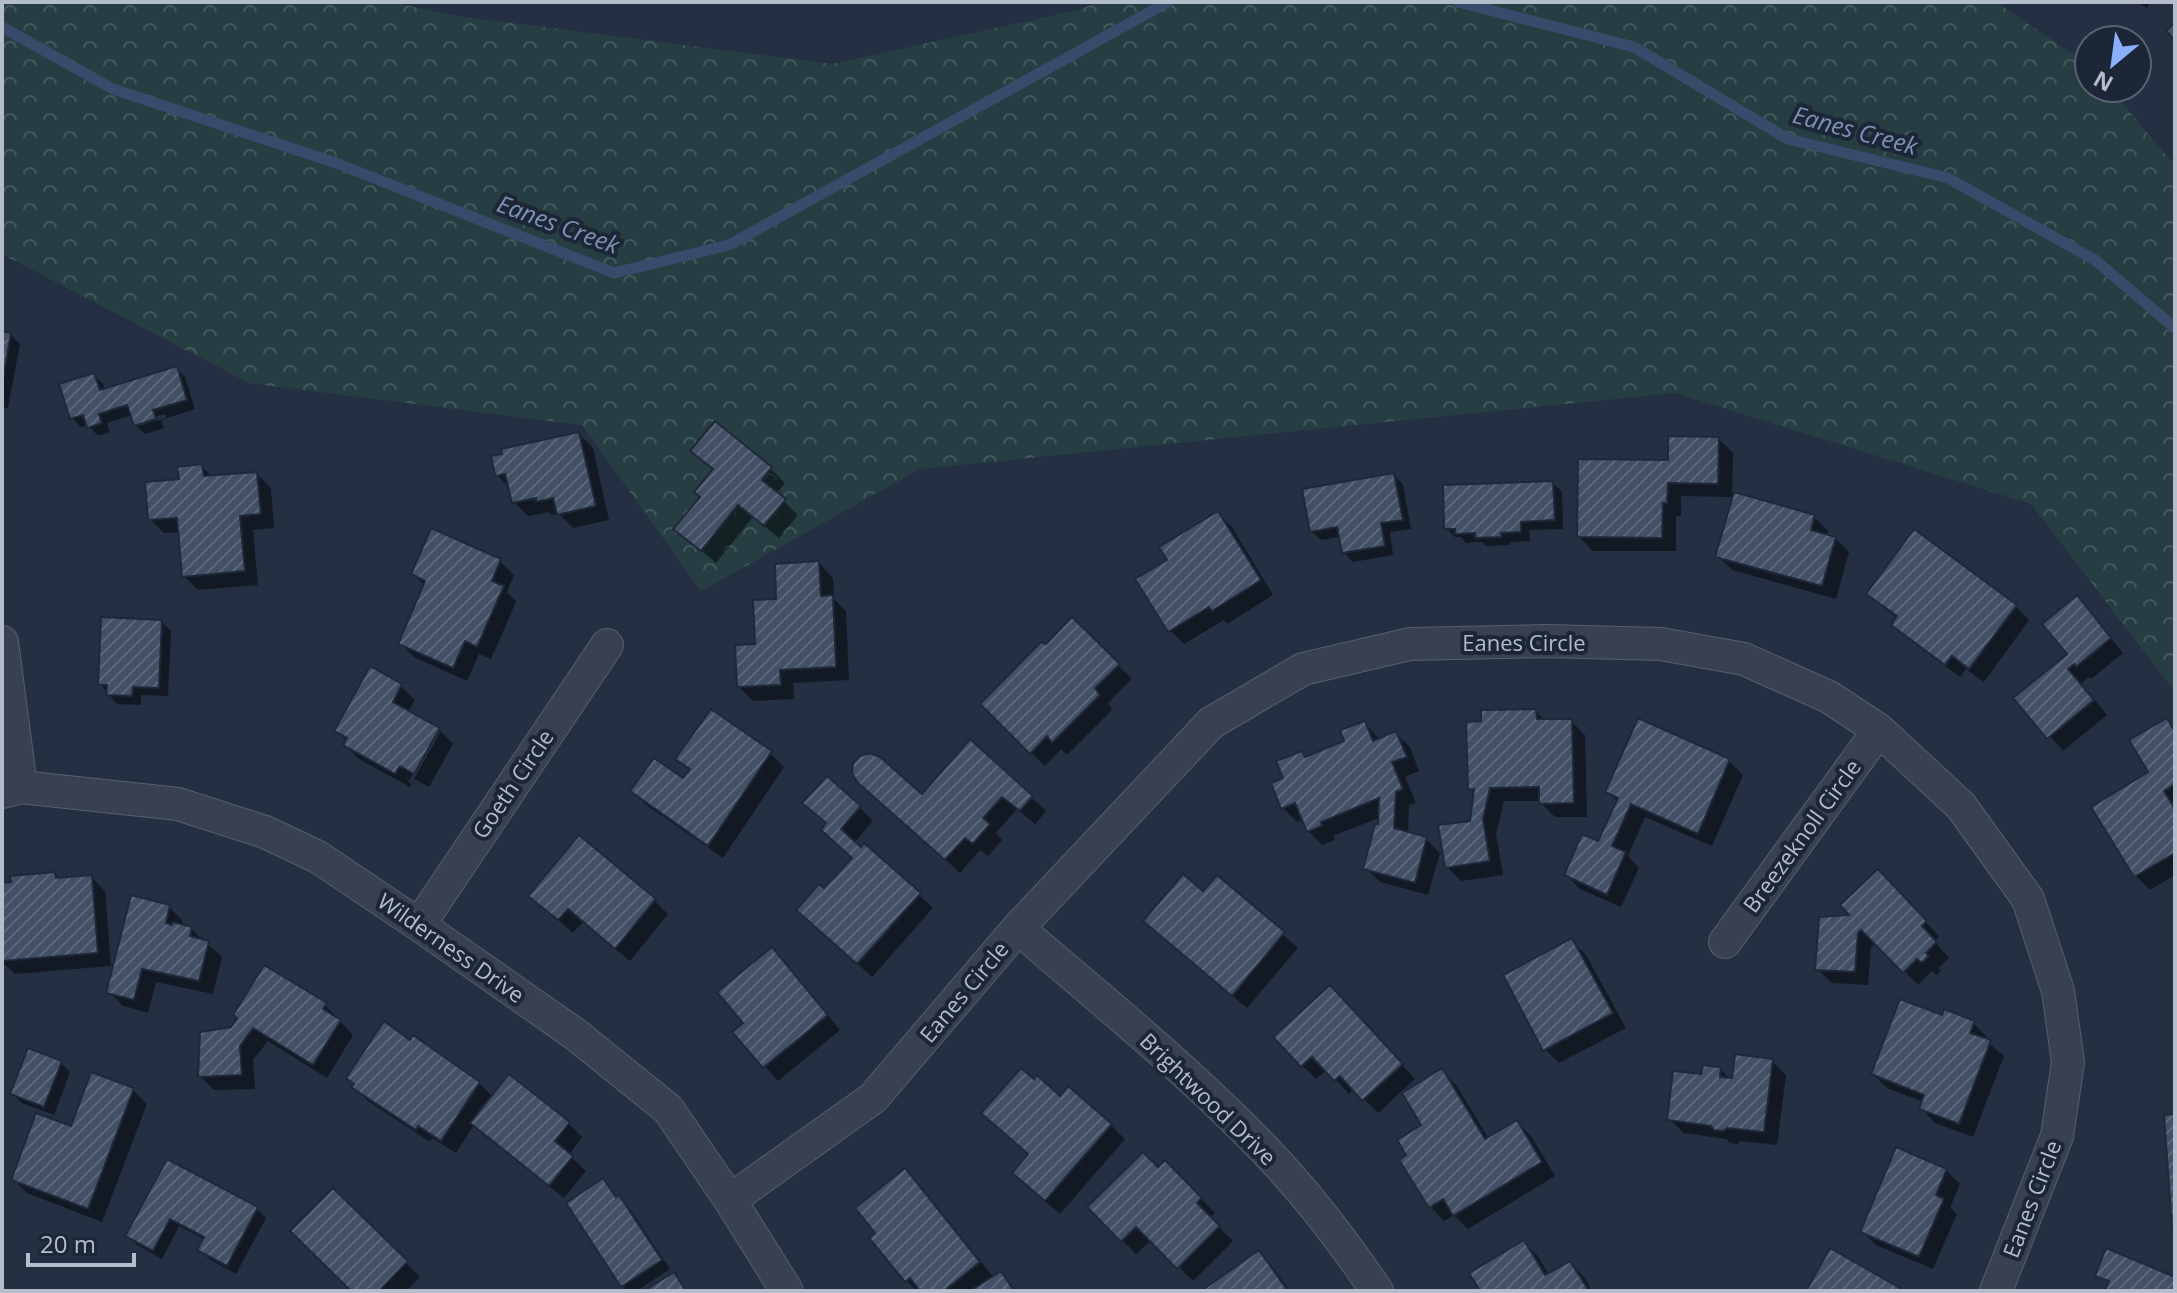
<svg xmlns="http://www.w3.org/2000/svg" width="2177" height="1293" viewBox="0 0 2177 1293" font-family="'Open Sans',sans-serif">
<style>
.forest{fill:url(#forest-crowns)}
.shadow{fill:#0007;fill-rule:evenodd}
.lines{fill:none;stroke-linecap:round;stroke-linejoin:round}
.stream{stroke:#394b6b;stroke-width:11}
.building{fill:url(#building-hatch);stroke:#1f2838;stroke-width:2}
.street-casing{stroke:#565f6e;stroke-width:34}
.street{stroke:#394151;stroke-width:32}
.labels{text-anchor:middle;stroke-width:8;stroke-linejoin:round;paint-order:stroke}
.street-label{font-size:22px;fill:#b5bdcb;stroke:#1d2636}
.water-label{font-size:24px;font-style:italic;fill:#7c91b4;stroke:#1d2636}
</style>
<defs>
<pattern id="forest-crowns" width="20" height="18" patternUnits="userSpaceOnUse" patternTransform="scale(2)"><rect width="20" height="18" fill="#263e42"/><path d="M2 6a3 3 0 1 1 6 0M12 15a3 3 0 1 1 6 0" fill="none" stroke="#43585c"/></pattern>
<pattern id="building-hatch" width="6" height="6" patternUnits="userSpaceOnUse" patternTransform="scale(2)"><rect width="6" height="6" fill="#434f64"/><path d="M-1 1l2-2M0 6l6-6M5 7l2-2" fill="none" stroke="#5c6679"/></pattern>
</defs>
<rect width="100%" height="100%" fill="#242f42"/>
<path class="forest" d="M2,2h389l66,14 375,48 245,-54 24,-8h895l93,63v23h20l66,77v527l-144,-188 -356,-111 -755,76 -219,122 -119,-166 -333,-42 -247,-129z"/>
<path class="shadow" d="M2137,2h13l-3,6z
M2,333l8,1 10,10 -12,64 -6,-1z
M176,368l9,9 10,32 -34,11 3,8 -19,6 -10,-9 -3,-10 -25,8 3,9 -12,4 -10,-11 -7,2 -9,-9 22,-43 9,9 2,6zM165,414l1,4 -28,8v-4z
M715,424l56,45 14,14 -9,11 22,21 -19,23 -26,-21 -37,46 -40,-34 26,-31 12,-28 -21,-20z
M579,434l14,14 16,72 -36,8 -15,-15 -6,2 -3,-3 -21,4 -14,-14 -4,-14 -13,-13z
M1719,439l14,14 -1,44 -51,-1v20h-5v35h-83l-14,-14 91,-75z
M202,466l11,12 44,-4 14,14 3,40 -21,2 5,55 -60,5 -14,-14 -4,-44 -16,1 -14,-14 31,-39z
M1394,475l9,10 8,44 -21,3 3,23 -40,7 -9,-10 -3,-15 -20,3 -10,-9z
M1553,483l9,9 1,37 -34,1 1,11 -20,1v3l-24,1 -4,-4 -16,1 -5,-6h-6l-9,-9z
M1218,513l14,14 41,68 -46,29 -3,-4 -40,24 -14,-14 -1,-70z
M1814,517l14,14 -1,5 8,2 14,14 -13,47 -104,-29 -14,-14z
M500,561l14,14 -7,17 9,10 -25,57 -12,-5 -12,27 -53,-24 -14,-14 25,-57 -12,-12z
M819,563l14,15 1,21 12,12 3,69 -56,3 1,16 -41,2 -14,-14 39,-86z
M1869,593l146,13 14,14 -45,62 -18,-13 -6,8 -52,-38 -14,-14 4,-6 -15,-12z
M2077,598l46,55 -32,26 -2,-2 -8,7 26,31 -44,36 -47,-53 53,-44z
M1072,620l60,59 -24,24 4,7 -45,45 -6,-6 -16,17 -63,-62 64,-57z
M162,622l9,9 -3,65 -27,-1v10l-24,-1 -17,-20z
M371,669l30,17 14,14 -7,12 33,19h-5l-28,51 3,2 30,-53 12,13 -24,43 -15,-8 -4,8 -51,-28 -14,-14 2,-4 -11,-10z
M1535,711l11,10h25l14,14 2,82h-32l-14,-14v-2h-37l-8,33 7,41 -42,6 -14,-14 25,-45 4,-27 -6,-6z
M2166,720l9,9v146l-25,15 -14,-14 -42,-68 57,-35z
M1365,723l15,17 16,-7 14,14 9,24 -14,6 11,26 -7,2 -1,29 18,5 14,14 -12,42 -48,-13 -14,-14 14,-42 1,-9 -48,19 2,4 -13,5 -14,-14 -4,-12 -7,3 -14,-14 3,-29 16,-26 5,5 40,-16z
M970,742l76,69 -11,13 -18,-15 -21,24 6,7 -14,16 -8,-6 -20,23 -91,-84 53,8z
M770,753l14,14 -61,91 -77,-53 -14,-14 52,-10 7,-9 -13,-13z
M1729,761l14,14 -31,71 -67,-29 -17,39 11,12 -18,39 -41,-18 -14,-14 33,-31 19,-42 -10,-10z
M859,807l14,14 -19,22 65,52 14,13 -61,69 -59,-53 11,-33 30,-33 -31,-28z
M55,874l5,5 31,-2 14,14 6,75 -96,8 -13,-12v-77z
M1217,878l81,70 -51,60 -87,-73 44,-41z
M1891,886l48,50 -5,5 15,17 -11,10 3,3 -4,4 -5,-4 -14,14 -42,-42 -5,4 -3,38 -36,-2 -15,-14 37,-52z
M531,896l123,4 14,14 -38,47 -47,-39 -10,11z
M169,907l14,14 -1,5 9,3 31,28 -9,37 -57,-12 -8,31 -25,-7 -14,-14z
M1572,941l14,14 40,73 -67,35 -14,-14z
M786,964l54,66 -62,51 -43,-49 11,-9z
M1344,1002l71,77 -37,34 -24,-24 -5,5 -22,-24 -11,9 -14,-14z
M325,1005l28,30 -26,43 -59,-37 -15,19 2,29 -41,1 -14,-14 33,-47z
M1943,1017l30,6 14,14 -1,4 18,15 -31,81 -38,-14 -14,-15 3,-6 -37,-14 -14,-14z
M1772,1061l14,14 -9,70 -36,-4 -4,3 -7,-1 -4,-4 -42,-6 -15,-14 34,-43 17,-7 11,11z
M61,1063l9,9 -16,43 -32,-12 -10,-9z
M1442,1071l14,14 33,54 28,-17 14,14 24,40 -87,53 -14,-14 -10,6 -13,-14 -22,-51 15,-31z
M479,1083l14,14 75,26 14,14 -13,18 17,16 -22,27 -78,-61 -12,-12 -18,28 -24,-15 -2,4 -62,-41 -14,-14z
M133,1090l14,14 -45,118 -75,-29 -14,-14z
M1060,1098l51,27 14,14 -65,75 -31,-27 1,-32z
M167,1161l90,48 9,9 -30,56 -27,-15 -9,-9 5,-10 -26,-14 -17,33 -25,-14 -9,-9z
M1165,1163l50,50 -5,5 23,23 -40,40 -42,-41 -15,14 -47,-47 69,-37z
M905,1170l14,14 75,94 7,-4 16,17h-100l-11,-11 -28,-47z
M1946,1170l14,14 -10,24 7,6 -24,55 -57,-24 -14,-14z
M603,1181l14,17 2,-1 9,9 42,63 -33,22h-9l-6,-5z
M333,1190l87,87 -14,14h-55z
M1524,1242l14,14 11,19 21,-12 14,14 8,14h-110z
M1258,1252l14,14 18,25h-86z"/>
<g class="lines">
<path class="stream" d="M1458,2l176,45 154,92 160,39 147,82 80,68
M2,27l111,62 223,74 278,110 115,-28 439,-243"/>
</g>
<path class="building" d="M2175,22v18l-9,-9z
M2,331l9,2 -9,52z
M177,366l10,34 -34,10 3,9 -22,7 -7,-21 -28,9 3,9 -15,5 -4,-13 -13,4 -11,-35 35,-11 6,17z
M715,421l57,46 -10,13 24,19 -22,27 -26,-21 -37,46 -28,-22 27,-32 -6,-5 19,-23 -23,-18z
M579,432l17,74 -39,9 -4,-17 -17,4v-4l-24,5 -7,-29 -10,2 -4,-20 11,-2 -1,-5z
M1668,436l51,1 -1,47 -50,-1 -1,20h-4l-1,35 -85,-1 1,-78 90,1z
M202,464l2,12 53,-4 4,42 -21,2 5,55 -63,6 -5,-59 -29,2 -3,-38 34,-3 -2,-12z
M1394,473l9,47 -22,3 4,23 -43,7 -5,-26 -27,5 -8,-43z
M1553,481l2,39 -34,2v10l-20,1v4l-26,1v-5l-20,1v-5h-11l-1,-44z
M1734,492l81,23 -4,15 25,7 -14,49 -107,-29z
M1218,511l43,69 -49,31 -3,-4 -41,25 -33,-53 32,-19 -8,-13z
M431,528l70,31 -9,22 12,5 -27,61 -12,-6 -12,27 -55,-24 27,-63 -14,-7z
M1914,529l103,76 -48,64 -17,-13 -7,9 -54,-40 6,-9 -31,-22z
M819,561l2,35 12,-1 3,72 -56,3 1,15 -44,2 -2,-42 20,-1 -2,-44 23,-1 -1,-35z
M2077,595l34,43 -35,29 -2,-3 -6,5 26,31 -47,39 -34,-41 54,-44 -25,-30z
M101,617l61,3 -3,68 -26,-1 -1,9 -26,-1 1,-10h-9z
M1072,617l48,47 -25,24 5,7 -48,48 -5,-7 -17,18 -50,-50 61,-62 5,2z
M370,666l32,18 -9,18 47,26 -26,46 -14,-8 -5,8 -52,-29 4,-7 -13,-7z
M711,709l61,42 -64,95 -78,-55 24,-33 29,20 7,-9 -15,-10z
M1536,709l1,10h35l2,84 -35,1v-17l-49,1 -7,31 7,42 -45,7 -7,-43 32,-4 4,-32 -6,1 -2,-68 15,-1v-11z
M1638,718l92,41 -32,75 -67,-30 -19,42 14,6 -19,43 -43,-20 18,-41 16,7 20,-43 -13,-6z
M2167,718l8,14v52l-11,7 11,18v44l-41,24 -43,-70 57,-35 -19,-32z
M1365,721l8,20 23,-10 11,26 -15,5 11,27 -7,3 -2,36 33,9 -12,46 -52,-14 12,-45h3l1,-26 -58,24 1,4 -15,6 -12,-29 -14,6 -10,-26 12,-5 -7,-17 26,-10 3,6 39,-16 -4,-11z
M970,739l63,57 -13,15 -18,-14 -19,21 7,6 -17,20 -8,-6 -20,22 -88,-78 -5,-9 1,-10 7,-7 10,-3 10,4 42,37z
M827,776l34,30 -20,23 20,18 3,-4 57,50 -64,71 -61,-54 23,-26 5,4 28,-30 -31,-28 5,-7 -24,-20z
M579,835l77,64 -41,50 -47,-40 -10,11 -30,-24z
M1878,869l49,52 -5,5 15,16 -11,11 3,3 -7,7 -5,-4 -14,14 -42,-43 -3,3 -3,39 -40,-2 4,-53 30,-2 -9,-10z
M55,872l1,6 36,-3 6,78 -96,8v-78l9,-1 -1,-6z
M1183,874l20,17 14,-16 68,57 -53,64 -89,-75z
M131,895l39,10 -4,18 6,2 1,-3 19,5 -2,9 19,5 -10,40 -57,-12 -8,31 -28,-7z
M1572,938l41,75 -70,38 -40,-76z
M772,947l56,68 -65,53 -31,-36 11,-9 -26,-31z
M264,965l63,38 -4,6 18,11 -28,45 -60,-37 -13,18 2,29 -44,2 2,-45 31,-5 6,-9 -4,-3z
M1330,985l73,79 -41,37 -22,-25 -6,5 -22,-24 -11,10 -28,-30z
M1900,999l42,16 2,-6 31,12 -5,12 21,7 -32,84 -40,-15 5,-14 -53,-21z
M384,1021l26,19 3,-5 67,47 -39,59 -23,-15 -2,4 -65,-43 3,-3 -8,-6z
M28,1048l34,13 -18,46 -34,-13z
M1735,1054l38,5 -9,73 -37,-4 -4,3 -9,-1 -3,-4 -44,-6 6,-49 28,3 2,-9 6,1 12,1 -1,10 12,1z
M1021,1068l13,11 3,-4 23,21 8,-10 44,38 -67,77 -33,-28 16,-19 -47,-41z
M1442,1068l43,71 32,-19 25,42 -89,54 -10,-17 -14,9 -30,-48 7,-5 -9,-15 24,-15 -19,-32z
M91,1072l43,16 -46,121 -77,-29 25,-67 35,13z
M509,1074l61,48 -15,19 18,15 -24,30 -79,-63z
M2175,1114v114h-3l-8,-113z
M1896,1147l51,22 -11,26 8,4 -25,58 -59,-25z
M1143,1152l15,15 7,-7 37,38 -5,5 23,23 -43,43 -41,-42 -15,15 -34,-35z
M167,1159l91,48 -31,59 -30,-16 7,-13 -34,-18 -17,32 -28,-15z
M905,1168l75,94 -36,29h-24l-10,-13 -5,4 -36,-44 6,-5 -20,-25z
M603,1178l13,19 3,-2 43,65 -41,27 -55,-84z
M333,1188l75,73 -29,30h-30l1,-1 -60,-59z
M1524,1240l21,35 25,-14 19,30h-109l-11,-18z
M1830,1248l70,40 -2,3h-92z
M2106,1248l69,29v14h-70l4,-10 -14,-5z
M1259,1250l29,41h-87z
M1001,1271l13,20h-44z
M674,1272l12,19h-42z"/>
<g class="lines">
<defs>
<path id="street" d="M2,642l19,145
M2,792l19,-5 157,17 87,28 53,25 101,68 156,109 93,75 62,91 57,91
M419,925l188,-280
M1018,928c83,72 169,141 245,220 43,44 80,93 114,143
M1725,942l154,-212
M730,1200l143,-102 145,-170 193,-205 92,-54 107,-25 136,-3 115,3 83,15 85,38 50,33 82,76 67,93 30,92 10,71 -11,74 -61,155"/>
</defs>
<use href="#street" class="street-casing"/>
<use href="#street" class="street"/>
</g>
<g class="labels">
<g class="street-label">
<text x="1524" y="651">Eanes Circle</text>
<text transform="translate(513 784) rotate(-56)" y="8">Goeth Circle</text>
<text transform="translate(1802 836) rotate(-54)" y="8">Breezeknoll Circle</text>
<text transform="translate(451 948) rotate(35)" y="8">Wilderness Drive</text>
<text transform="translate(964 992) rotate(-50)" y="8">Eanes Circle</text>
<text transform="translate(1208 1099) rotate(44)" y="8">Brightwood Drive</text>
<text transform="translate(2032 1199) rotate(-69)" y="8">Eanes Circle</text>
</g>
<g class="water-label">
<text transform="translate(1855 131) rotate(15)" y="8">Eanes Creek</text>
<text transform="translate(558 225) rotate(20)" y="8">Eanes Creek</text>
</g>
</g>
<rect width="2177" height="1293" fill="none" stroke="#b5bdcb" stroke-width="8"/>
<g transform="translate(2113 64) rotate(209)"><circle r="38" fill="#1d2636" stroke="#5a6272" stroke-width="2"/>
<path d="M0-6L14 30L0 20L-14 30Z" fill="#89b0fd"/>
<text y="-12" font-size="22" font-weight="bold" text-anchor="middle" fill="#b5bdcb">N</text>
</g>
<path d="M28 1253v12h106v-12" fill="none" stroke="#b5bdcb" stroke-width="4"/>
<text x="40" y="1253" font-size="24" fill="#b5bdcb" stroke="#1d2636" stroke-width="6" paint-order="stroke">20 m</text>
</svg>
